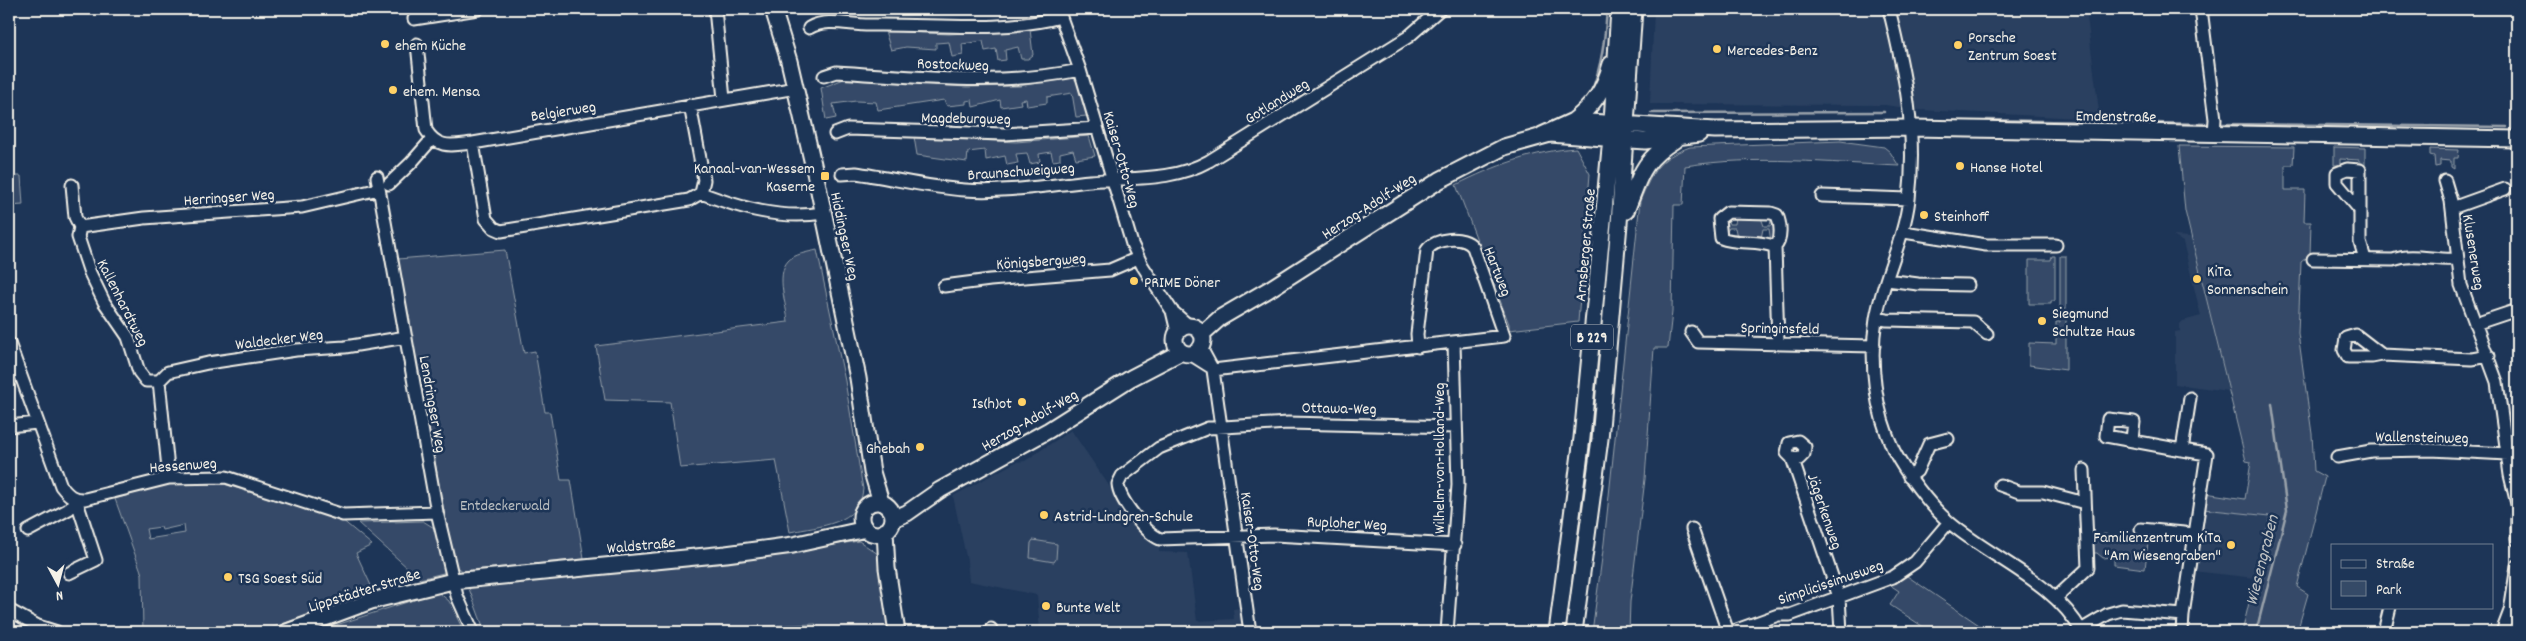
<svg xmlns="http://www.w3.org/2000/svg" width="2526" height="641" viewBox="0 0 2526 641" font-family="Dekko,sans-serif">
<style>
.built{fill:#2a4060}
.green{fill:#354a67;stroke:#949ea8;fill-rule:evenodd}
.lines{fill:none;stroke-linecap:round;stroke-linejoin:round}
.stream{stroke:#9aa2ab;stroke-width:2.5}
.minor-casing{stroke:#f4f1e8;stroke-width:15}
.major-casing{stroke:#f4f1e8;stroke-width:19}
.minor{stroke:#1d3557;stroke-width:11}
.major{stroke:#1d3557;stroke-width:15}
.poi-dot{fill:#ffd166;stroke:#1d3557;stroke-width:2}
.labels{text-anchor:middle;stroke-width:5;stroke-linejoin:round;paint-order:stroke}
.shield{fill:#1d3557;stroke:#b4b9bc;stroke-width:1}
.shield-label{font-size:15px;font-weight:bold;fill:#f4f1e8}
.poi-label{font-size:16px;fill:#f4f1e8;stroke:#1d3557;text-anchor:start}
.street-label{font-size:16px;fill:#f4f1e8;stroke:#1d3557}
.park-label{font-size:16px;fill:#bbbfc1;stroke:#1d3557}
.water-label{font-size:18px;font-style:italic;fill:#c0c3c4;stroke:#1d3557}
</style>
<rect width="100%" height="100%" fill="#1d3557"/>
<filter id="ink" filterUnits="userSpaceOnUse"><feTurbulence type="fractalNoise" baseFrequency=".02" numOctaves="2"/><feDisplacementMap in="SourceGraphic" scale="10" xChannelSelector="R" yChannelSelector="G"/><feConvolveMatrix kernelMatrix="1 2 1 2 8 2 1 2 1" color-interpolation-filters="sRGB"/></filter>
<g filter="url(#ink)">
<path class="built" d="M1654,9h432l14,110 -180,-9 -35,-5 -235,-1z
M2173,236l18,1 37,154 -53,-7v-52l5,-1v-7l3,-3 18,-5 -18,-74z
M1071,430l43,63 46,50 -1,9 29,1 9,68 37,-2 -1,-10 7,-1 3,24h-203l-3,-37 -68,-14 -2,-20 -14,-65 63,-34 9,-1z
M2203,509l67,7 -15,62 -62,-7z"/>
<path class="green" d="M1030,29l3,26 -5,4h-7l-3,-12 -13,3 1,10 -8,1 -2,-12 -11,2 -2,-10 -21,3 1,11 -11,2 -3,-15 -13,1v6l-30,-2 -15,3 -6,-19 64,3z
M1072,76l5,6 10,34 -11,1 -4,-24 -25,4v6l-20,3 -1,-7 -6,1 1,4 -20,3 -1,-7 -27,7 -1,-7 -6,1v3l-19,2 -3,-6 -66,10 -2,-8 -20,-1 -23,3 3,14 -10,2 -5,-32 23,-9 122,8 54,-1z
M1089,136l6,20 -19,3 -3,-9 -13,3v7l-7,1 -2,-9 -12,2 1,8 -10,2 -3,-11 -11,1 2,9 -11,2 -2,-9 -19,4 -1,-10 -17,2 -1,10 -50,-7 -3,-18 102,5z
M1840,141l44,6 6,5 9,14c-70,-3 -144,-11 -214,0l-2,39h-9l-2,107 -4,36h-14l-9,131 -15,123 -1,30h-37l12,-89 36,-342c13,-30 17,-42 50,-54z
M2179,146l115,1 -1,18h-8v25h20l-1,32h7l-1,33 -9,7 -3,71 14,101 2,37 11,6 -28,110 11,7 -11,38h-55l28,-116 -67,-7 2,-16 40,6 6,-37 -5,-1 -61,-250z
M2334,147l31,1v17h-6v-5l-19,-1v6h-6z
M1576,148l14,26 -12,148 -69,8v-6l-53,-139c38,-19 78,-34 120,-37z
M2430,149l29,1 -1,8h-4v11l-3,-2v-6l-11,-1v6l-5,1 -1,-11 -4,-1z
M9,176h12l2,29 -14,1z
M1760,215l4,11h6l1,-6h3l1,21h-4l-2,-12h-6l-2,9 -24,-1 -2,-9h-6l-3,5 -3,-8 4,-7 2,6h6l1,-8z
M505,250l19,103 11,-2 10,61h5l11,68h10l13,79 -121,12 -6,-3 -4,-7 -55,-302z
M817,250l28,131 18,108c-3,36 -44,37 -73,43l-14,-72 -96,8 -10,-66 -65,-2 -9,-54 192,-24c-1,-16 -13,-47 0,-61 6,-7 21,-9 29,-11z
M2052,256h3v45h-4v3h-22v-44h22z
M2060,256h6v114l-37,-5v-22l27,1v-22h4z
M164,484h60l59,19 8,-1 50,17 31,26 -16,8 18,39 -115,40h-116l-1,-58 -27,-75zM184,525l1,8 -37,6 -2,-10 15,-2 1,3z
M423,521l16,10 8,41 -27,7 -62,-56z
M2135,531l7,2 -1,8 7,1 -3,27 -31,-4v-8l-11,1 -6,-5h-4l-2,-15 2,-1h10v-3l31,3z
M1033,540l24,4 -1,15 -2,3 -24,-4 1,-15z
M859,541l19,13 14,78h-75l-1,-8 -52,2 -56,6h-223l-17,-46 283,-29z
M1907,576l78,53 -3,3h-51l-41,-27 9,-14 -9,-6z
M438,592l11,9 15,31h-149z"/>
<g class="lines">
<path class="stream" d="M1591,93c11,-28 14,-55 16,-84
M1651,113l233,-1
M1987,120l221,4
M2221,124l286,3
M2256,632l31,-122 -15,-106"/>
<defs>
<path id="minor" d="M715,9l9,90
M1058,9l22,61 52,174 10,21 30,46 16,14
M1889,9c16,65 28,122 20,190 -5,42 -26,78 -33,120 -7,43 -1,92 18,132 12,23 36,55 56,72 42,36 104,58 132,109
M2201,9l14,110 -1,15
M414,19l64,-10
M809,28c19,-11 42,-2 63,-3 63,-1 128,8 189,-8
M417,44l9,86c12,20 27,15 47,13l323,-55
M824,76l12,-4c84,5 160,15 244,-2
M835,134l13,-5 156,5 93,-6
M473,143l13,76 8,9 7,3 188,-31 12,-7 3,-13 -14,-75
M842,174l14,-1c35,5 75,15 109,17 41,3 84,-5 125,-9 42,-4 81,1 119,-20l199,-124 32,-28
M377,177l60,335 20,84 16,36
M2445,181l6,20 10,84 36,97 13,93 7,29
M389,184l22,-21 21,-24
M72,185l3,32 5,10 -2,10 12,36 14,29 24,35 11,35 7,9h13l10,97
M701,193c40,15 79,27 122,20
M1822,196l87,3
M2452,208l53,-19
M2359,209l-22,-26v-10l10,-4 13,1v72l5,17
M80,227l64,-9 158,-11 77,-18
M1904,232l82,13h70
M1775,247c-17,-8 -37,-2 -54,-9l-2,-19 9,-7 43,1 6,2c4,9 5,25 -2,32l3,95
M2313,259l80,1c20,-8 42,1 64,-1
M1887,280l31,4 50,1
M944,286l46,-6 120,-10 28,-12
M1172,311l5,21
M1876,318l11,2 86,2 14,12
M2475,324l42,-14
M1691,332l7,10 176,4
M9,343l52,143c7,9 12,14 24,13l84,-21 57,-1 117,38 94,-3
M1201,348l12,22 37,262
M1190,354l19,12
M2382,355l-10,2h-24l-4,-7 2,-12 10,-3 26,20 90,4 17,-3
M1213,370l291,-34 -31,-89c-9,-12 -38,-9 -46,3l-10,84 1,13
M159,381l9,-9 40,-9 88,-13 49,-3 61,-10
M2190,398l-8,52 25,4 -12,80
M9,426l28,-3
M2132,439l2,-17 -26,-3 -2,17 76,14
M2337,457l34,-6 60,-1 76,4
M1792,458l7,1 5,-5 1,-7 -7,-6 -9,2 -2,10 5,5 47,139 2,35
M1909,477l8,-6 12,-27 19,-5
M2000,485l19,7h24l42,11
M2517,515v25
M1692,529l36,103
M2141,529l54,5 -12,81
M28,531l41,-22 7,-10
M1455,545l-181,-10 -114,4c-14,-6 -41,-39 -42,-55l4,-8 37,-28 49,-20 80,-5 168,4
M69,573l27,-13 -20,-61
M2056,598l32,-30 -4,-98
M9,610l29,16 19,6
M2081,630l27,-16 14,-4 61,5 -1,17
M989,632l2,-3
M1447,632l11,-147 -4,-142
M1731,632l47,-17h12l103,-38 22,-15 34,-40
M2384,632l6,-25
M2502,632l8,-21 7,-45"/>
<path id="major" d="M773,9l16,52 27,116 42,201 14,94 9,30
M1573,121c21,-16 31,-31 38,-57
M1542,135l31,-14 142,9 197,-2 605,11
M1626,211c14,-34 15,-50 49,-71
M1175 340a14 14 0 1 1 28 0a14 14 0 1 1-28 0Z
M1202,334l18,-16 48,-28 172,-110 64,-33 46,-13 95,7 54,-7
M861 518a16 16 0 1 1 32 0a16 16 0 1 1-32 0Z
M893,519l14,-6 33,-23 109,-60 82,-52 50,-26
M885,531l2,37 10,64
M287,632l84,-31 82,-20 273,-27 67,-9 73,-16
M1557,632l25,-194 29,-300 8,-129
M1574,632l26,-193 19,-215 15,-215"/>
</defs>
<use href="#minor" class="minor-casing"/>
<use href="#major" class="major-casing"/>
<use href="#minor" class="minor"/>
<use href="#major" class="major"/>
</g>
</g>
<g class="poi-dot">
<circle cx="385" cy="44" r="5"/>
<circle cx="1958" cy="45" r="5"/>
<circle cx="1717" cy="49" r="5"/>
<circle cx="393" cy="90" r="5"/>
<circle cx="1960" cy="166" r="5"/>
<rect x="820" y="171" width="10" height="10" rx="2.5"/>
<circle cx="1924" cy="215" r="5"/>
<circle cx="2197" cy="279" r="5"/>
<circle cx="1134" cy="281" r="5"/>
<circle cx="2042" cy="321" r="5"/>
<circle cx="1022" cy="402" r="5"/>
<circle cx="920" cy="447" r="5"/>
<circle cx="1044" cy="515" r="5"/>
<circle cx="2231" cy="545" r="5"/>
<circle cx="228" cy="577" r="5"/>
<circle cx="1046" cy="606" r="5"/>
</g>
<g class="labels">
<rect class="shield" x="1571" y="324.5" width="42" height="25" rx="4"/>
<g class="shield-label">
<text x="1592" y="342">B 229</text>
</g>
<g class="poi-label">
<text x="1968" y="42">Porsche<tspan x="1968" dy="18">Zentrum Soest</tspan></text>
<text x="395" y="50">ehem Küche</text>
<text x="1727" y="55">Mercedes-Benz</text>
<text x="403" y="96">ehem. Mensa</text>
<text x="1970" y="172">Hanse Hotel</text>
<text x="815" y="173" text-anchor="end">Kanaal-van-Wessem<tspan x="815" dy="18">Kaserne</tspan></text>
<text x="1934" y="221">Steinhoff</text>
<text x="2207" y="276">KiTa<tspan x="2207" dy="18">Sonnenschein</tspan></text>
<text x="1144" y="287">PRIME Döner</text>
<text x="2052" y="318">Siegmund<tspan x="2052" dy="18">Schultze Haus</tspan></text>
<text x="1012" y="408" text-anchor="end">Is(h)ot</text>
<text x="910" y="453" text-anchor="end">Ghebah</text>
<text x="1054" y="521">Astrid-Lindgren-Schule</text>
<text x="2221" y="542" text-anchor="end">Familienzentrum KiTa<tspan x="2221" dy="18">"Am Wiesengraben"</tspan></text>
<text x="238" y="583">TSG Soest Süd</text>
<text x="1056" y="612">Bunte Welt</text>
</g>
<g class="street-label">
<text transform="translate(953 63) rotate(2)" y="6">Rostockweg</text>
<text transform="translate(1276 100) rotate(-32)" y="6">Gotlandweg</text>
<text transform="translate(563 110) rotate(-9)" y="6">Belgierweg</text>
<text transform="translate(2116 115) rotate(1)" y="6">Emdenstraße</text>
<text transform="translate(966 117) rotate(1)" y="6">Magdeburgweg</text>
<text transform="translate(1123 159) rotate(74)" y="6">Kaiser-Otto-Weg</text>
<text transform="translate(1021 170) rotate(-4)" y="6">Braunschweigweg</text>
<text transform="translate(229 196) rotate(-4)" y="6">Herringser Weg</text>
<text transform="translate(1368 205) rotate(-33)" y="6">Herzog-Adolf-Weg</text>
<text transform="translate(846 236) rotate(78)" y="6">Hiddingser Weg</text>
<text transform="translate(1584 245) rotate(-85)" y="6">Arnsberger Straße</text>
<text transform="translate(2475 252) rotate(81)" y="6">Klusenerweg</text>
<text transform="translate(1041 260) rotate(-4)" y="6">Königsbergweg</text>
<text transform="translate(1499 271) rotate(69)" y="6">Hartweg</text>
<text transform="translate(124 302) rotate(63)" y="6">Kallenhardtweg</text>
<text transform="translate(1780 327) rotate(1)" y="6">Springinsfeld</text>
<text transform="translate(279 338) rotate(-7)" y="6">Waldecker Weg</text>
<text transform="translate(434 404) rotate(80)" y="6">Lendringser Weg</text>
<text transform="translate(1339 407) rotate(1)" y="6">Ottawa-Weg</text>
<text transform="translate(1029 419) rotate(-30)" y="6">Herzog-Adolf-Weg</text>
<text transform="translate(2422 436) rotate(1)" y="6">Wallensteinweg</text>
<text transform="translate(1438 458) rotate(-90)" y="6">Wilhelm-von-Holland-Weg</text>
<text transform="translate(183 464) rotate(-4)" y="6">Hessenweg</text>
<text transform="translate(1826 511) rotate(71)" y="6">Jägerkenweg</text>
<text transform="translate(1347 522) rotate(3)" y="6">Ruploher Weg</text>
<text transform="translate(1254 541) rotate(82)" y="6">Kaiser-Otto-Weg</text>
<text transform="translate(641 544) rotate(-5)" y="6">Waldstraße</text>
<text transform="translate(1830 581) rotate(-19)" y="6">Simplicissimusweg</text>
<text transform="translate(364 589) rotate(-17)" y="6">Lippstädter Straße</text>
</g>
<g class="park-label">
<text x="505" y="510">Entdeckerwald</text>
</g>
<g class="water-label">
<text transform="translate(2261 560) rotate(-76)" y="6">Wiesengraben</text>
</g>
</g>
<rect width="2526" height="641" fill="none" stroke="#1d3557" stroke-width="30"/>
<rect x="15" y="15" width="2496" height="611" fill="none" stroke="#f4f1e8" stroke-width="2" filter="url(#ink)"/>
<rect x="2331" y="544" width="162" height="65" fill="#1d3557" stroke="#738091"/>
<rect x="2341" y="560" width="25" height="8" fill="#1d3557" stroke="#738091"/>
<text x="2376" y="568" font-size="15" fill="#f4f1e8">Straße</text>
<rect x="2341" y="581" width="25" height="15" fill="#354a67" stroke="#738091"/>
<text x="2376" y="594" font-size="15" fill="#f4f1e8">Park</text>
<g transform="translate(58 584) rotate(173)" stroke="#1d3557" stroke-width="4" paint-order="stroke">
<path d="M0-4L9 19L0 12L-9 19Z" fill="#f4f1e8"/>
<text y="-8" font-size="14" font-weight="bold" text-anchor="middle" fill="#f4f1e8">N</text>
</g>
</svg>
